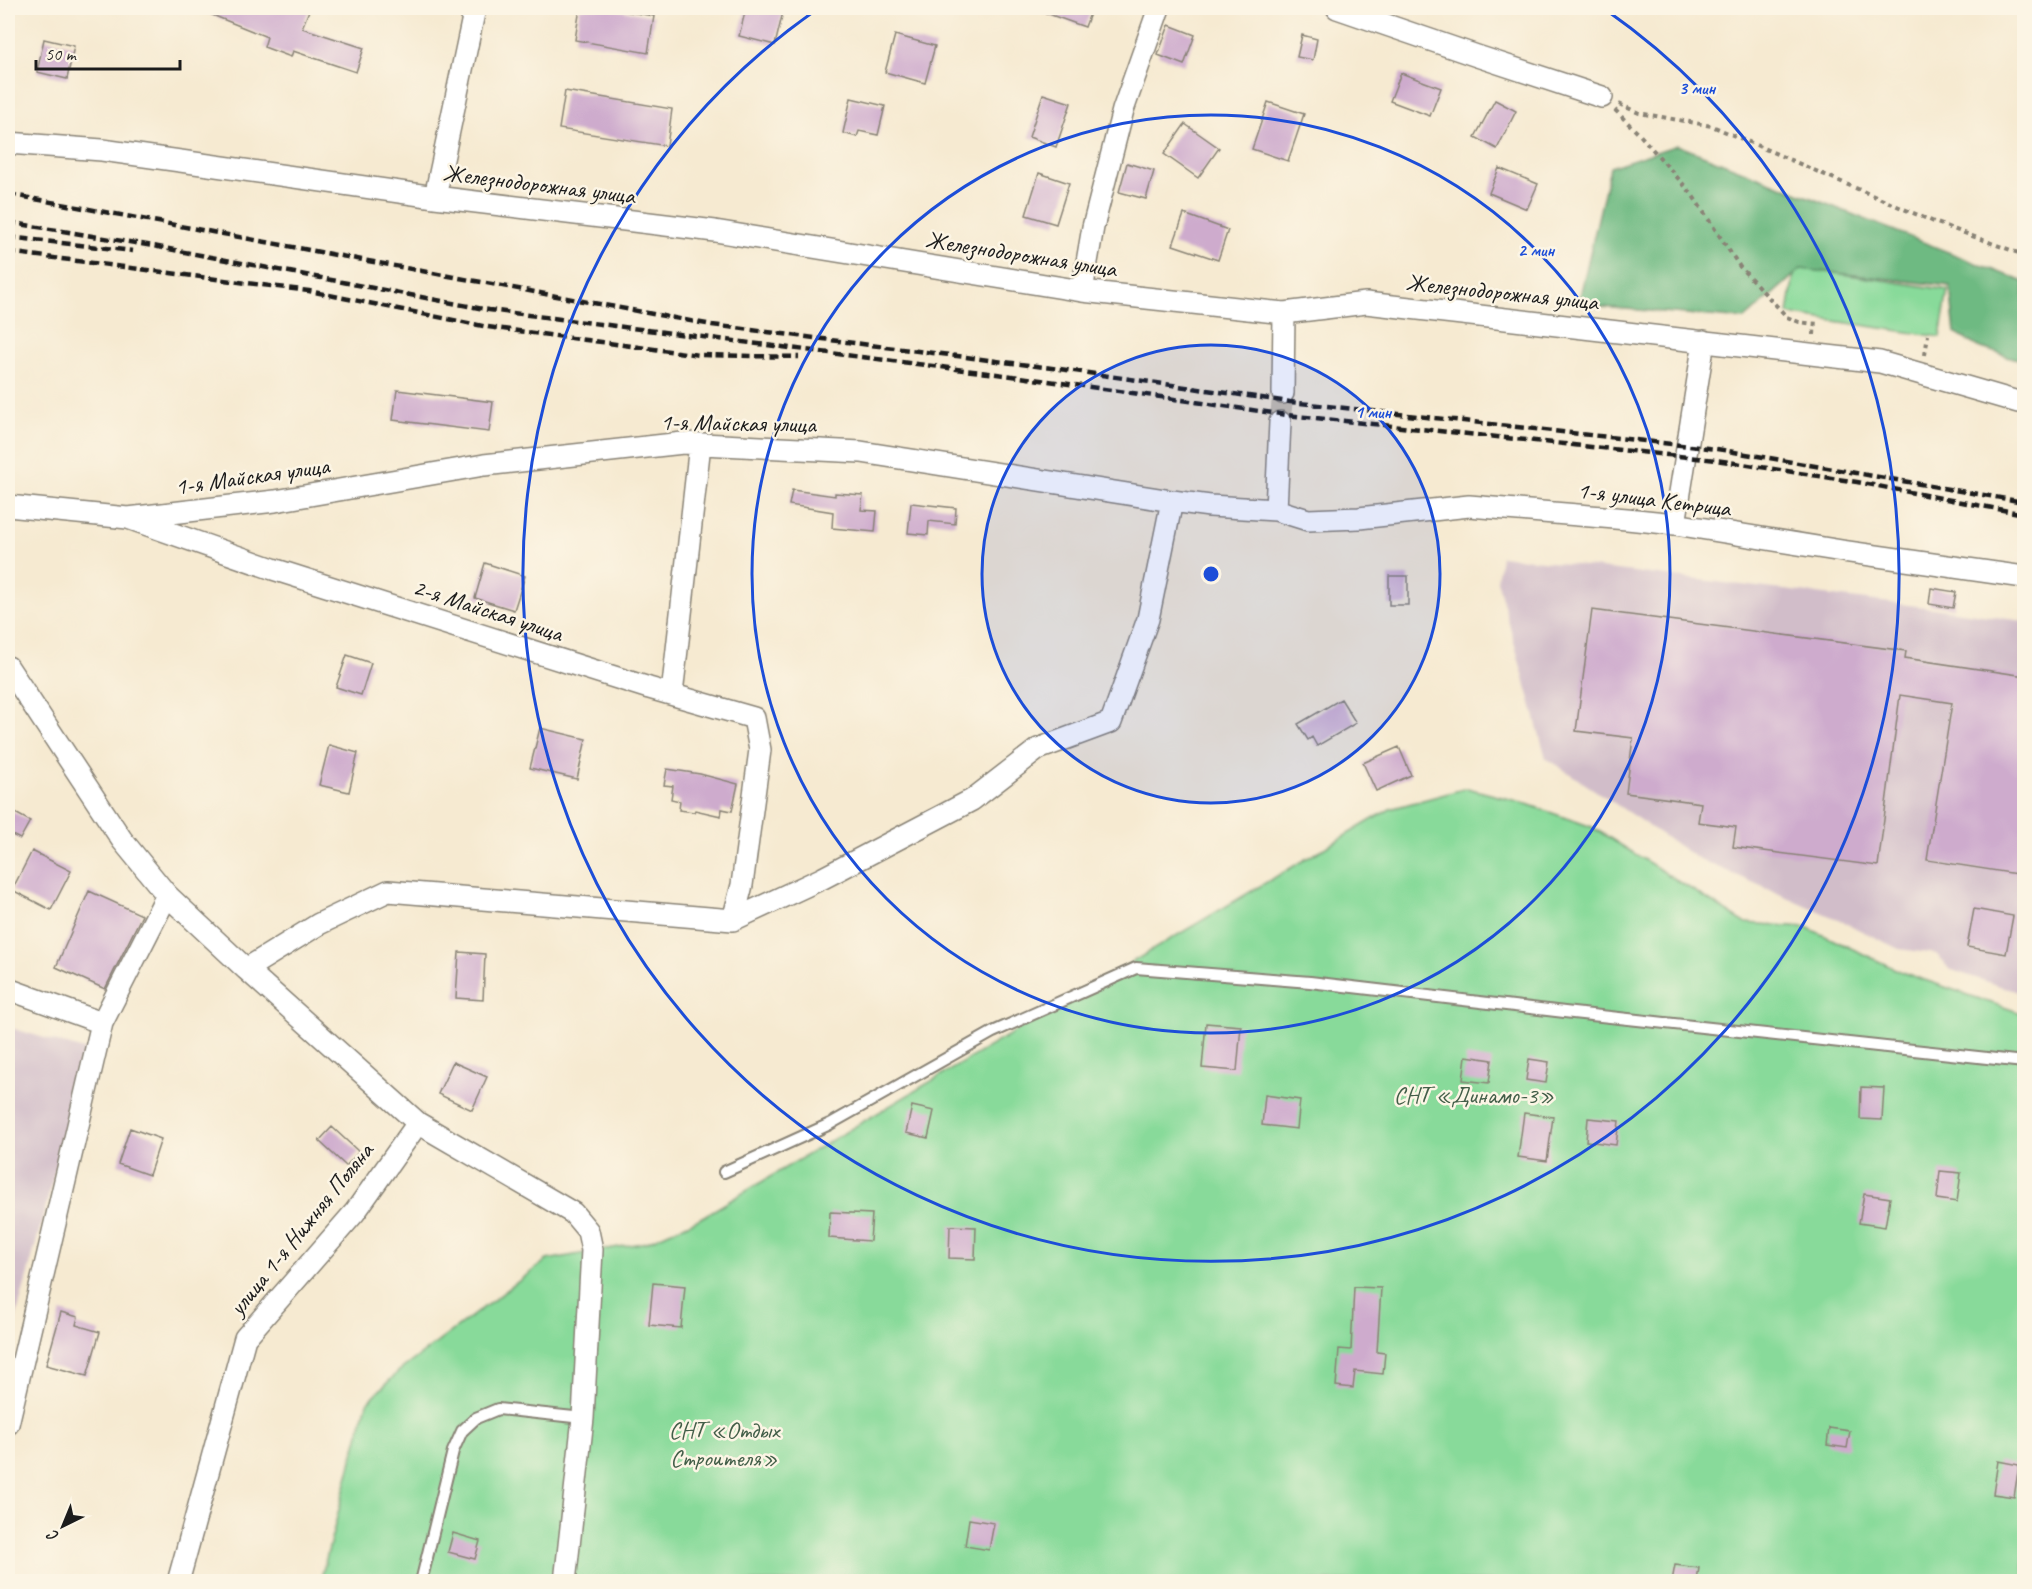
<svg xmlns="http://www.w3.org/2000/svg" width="2032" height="1589" viewBox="0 0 2032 1589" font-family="Caveat,sans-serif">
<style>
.industrial{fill:#d1bdc9}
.green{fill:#88da9a;stroke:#527b5b;stroke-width:1.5}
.forest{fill:#6eba82;stroke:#456b4f;stroke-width:1.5}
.building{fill:#ceabcd}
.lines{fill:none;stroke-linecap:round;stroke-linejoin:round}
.minor-tunnel{stroke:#cac1ad;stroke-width:21;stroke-dasharray:21 10;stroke-linecap:butt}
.service-casing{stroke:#898376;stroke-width:14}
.minor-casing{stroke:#898376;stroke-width:24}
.path{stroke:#898376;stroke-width:4;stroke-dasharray:4.5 4.5;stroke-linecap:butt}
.service{stroke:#fff;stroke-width:10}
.minor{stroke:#fff;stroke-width:21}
.rail{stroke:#1c1c1c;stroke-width:4.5;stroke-dasharray:9 4.5;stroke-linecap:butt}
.ring{fill:none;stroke:#1d4ed8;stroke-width:3}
.labels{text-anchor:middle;stroke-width:5;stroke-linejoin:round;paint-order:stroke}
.street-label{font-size:24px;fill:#1c1c1c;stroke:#fcf5e5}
.park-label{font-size:24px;fill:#425e48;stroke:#fcf5e5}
.centre{fill:#1d4ed8;stroke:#fcf5e5;stroke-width:3}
.ring-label{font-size:18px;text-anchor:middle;font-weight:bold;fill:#1d4ed8;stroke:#fcf5e5;stroke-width:5;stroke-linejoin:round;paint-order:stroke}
</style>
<rect width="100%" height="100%" fill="#fcf5e5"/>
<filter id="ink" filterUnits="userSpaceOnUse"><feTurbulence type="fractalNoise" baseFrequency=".0167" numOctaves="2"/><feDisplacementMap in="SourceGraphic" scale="12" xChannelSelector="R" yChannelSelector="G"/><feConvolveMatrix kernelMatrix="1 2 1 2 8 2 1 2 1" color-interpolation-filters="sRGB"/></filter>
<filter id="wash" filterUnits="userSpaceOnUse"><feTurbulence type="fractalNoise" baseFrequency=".008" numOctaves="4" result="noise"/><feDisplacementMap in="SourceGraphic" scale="24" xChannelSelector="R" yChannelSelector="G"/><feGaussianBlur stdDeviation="1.35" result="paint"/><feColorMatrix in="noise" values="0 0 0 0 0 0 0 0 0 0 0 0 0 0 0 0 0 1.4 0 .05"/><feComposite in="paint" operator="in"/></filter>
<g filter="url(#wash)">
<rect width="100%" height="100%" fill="#f6ead1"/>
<path class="industrial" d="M1501,556l432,52 91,13v373l-75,-25 -12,-15 -38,-5 -60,-29 -142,-62 -151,-100 -49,-178z
M8,1027l79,24 -79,297z"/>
<path class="green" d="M1795,267l153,23 -8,47 -152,-23z
M1467,788l54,14 71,25 153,96 61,4 98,46 120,41v567l-1704,1 47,-179 32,-32 148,-111 100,-18 52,-23 691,-410z"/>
<path class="forest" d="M1677,145l347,137v79l-46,-14 -23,-14 -5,-47 -149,-17 -56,50 -167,-14 32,-138z"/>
<g id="blocks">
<path class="building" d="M195,8h115l-8,20 62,20 -8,24 -63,-21 -2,6 -27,-10 3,-10z
M580,8h26l48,8 -6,37 -73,-13z
M746,8h16l21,4 -8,33 -36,-9z
M1037,8h55l-7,19 -48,-17z
M1169,25l26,10 -11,30 -26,-10z
M895,35l40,11 -10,37 -40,-11z
M1302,35l15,4 -4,21 -16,-3z
M44,39l30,7 -7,33 -30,-7z
M1401,73l40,15 -11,28 -40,-15z
M565,91l107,18 -5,37 -108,-17z
M1043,94l28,9 -15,44 -27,-10z
M851,98l34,8 -7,29 -19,-4 -2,6 -14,-4z
M1495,100l21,11 -19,38 -22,-12z
M1268,102l36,12 -16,47 -36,-12z
M1185,124l34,24 -21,30 -34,-24z
M1127,163l27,8 -8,28 -27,-7z
M1499,168l39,16 -11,25 -38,-16z
M1039,173l30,10 -13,41 -30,-9z
M1184,214l44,16 -10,30 -45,-15z
M397,390l96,12 -4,30 -96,-12z
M792,490l43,6v-3l28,2 -2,15 16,1 -2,21 -43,-4 1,-16 -44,-7z
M911,503l45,5 -1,16 -26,-3 -1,14 -20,-2z
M485,563l40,13 -11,34 -39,-12z
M1389,576h19v29h-19z
M1931,588l25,4 -3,16 -24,-4z
M1592,610l314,41 -1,7 120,18v188l-2,11 -96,-15 25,-157 -52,-8 -22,171 -145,-19 3,-20 -38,-5 3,-19 -75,-10 7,-55 -57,-7z
M347,655l24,8 -10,32 -25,-8z
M1341,699l15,24 -39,23 -5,-9 -4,3 -10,-16z
M540,728l46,11 -9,40 -47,-11z
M329,745l29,8 -9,39 -30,-7z
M1399,747l12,28 -35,16 -13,-28z
M667,769l33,5 38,10 -6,27 -10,-2 -1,7 -26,-6 -1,2 -15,-2 1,-9 -9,-2 2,-13 -9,-1z
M8,809l22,12 -10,18 -12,-6z
M32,851l39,20 -20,39 -39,-20z
M89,891l53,24 -37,74 -49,-22z
M1974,909l39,7 -7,38 -39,-7z
M459,952l26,2 -2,46 -27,-2z
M1206,1023l35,3 -4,45 -35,-3z
M1466,1056l26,4 -3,23 -26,-3z
M1529,1059l20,3 -3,21 -20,-3z
M453,1062l34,15 -15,33 -34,-16z
M1861,1087l23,1 -2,32 -22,-1z
M1265,1095l35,5 -3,29 -35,-4z
M912,1106l22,5 -6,27 -22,-5z
M1524,1113l29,4 -6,44 -29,-4z
M1588,1118l31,3 -3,24 -30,-4z
M332,1127l27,25 -13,14 -27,-25z
M130,1128l31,11 -12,36 -31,-11z
M1940,1171l21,2 -4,29 -20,-3z
M1864,1194l26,4 -5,29 -26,-4z
M830,1212l42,2 -2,27 -41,-3z
M950,1226l26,1 -1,32 -26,-1z
M653,1283l32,3 -4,42 -32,-3z
M1354,1287l27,1 -4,64 8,1 -2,21 -28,-3 -2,17 -17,-2 3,-37 12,1z
M61,1312l17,5 -2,8 24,7 -13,44 -41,-11z
M1829,1428l21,3 -3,17 -20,-3z
M1998,1461l21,4 -5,32 -21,-3z
M969,1519l25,4 -5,27 -24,-4z
M453,1533l27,8 -5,18 -27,-7z
M1675,1565l24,3 -2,13h-25z"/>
</g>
</g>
<g filter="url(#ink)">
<use href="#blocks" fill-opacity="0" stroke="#898376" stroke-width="1.5"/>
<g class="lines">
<path class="minor-tunnel" d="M1280,422l3,-29"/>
<defs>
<path id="service" d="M724,1172l106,-48 163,-92 143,-64 174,14 263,31 451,49
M421,1582l32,-131 9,-20 14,-13 22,-9 85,9"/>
<path id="minor" d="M1337,8l140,48 125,41
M8,143l94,7 333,47 280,34 367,60 202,22 82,-10 514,59 138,40 6,1
M435,197l40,-189
M1082,291l11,-64 30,-117 36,-102
M1283,393l1,-80
M8,506l120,12 145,51 376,119 105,30 6,32 -18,135 -9,35
M1276,510l4,-88
M128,518l147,-17 209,-36 199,-22 178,9 311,49 38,5 66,4 32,10 51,-2 110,-12 158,13 48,5 167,27 182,26
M1675,524l29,-183
M8,667l114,173 45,55 79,74 172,154 155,90 15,18 4,19 -9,168 -18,164
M672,694l28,-250
M246,969l73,-45 69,-33 345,29 90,-42 149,-78 66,-51 73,-27 37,-103 24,-118
M8,989l94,34
M8,1424l94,-401 65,-128
M178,1582l67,-244 110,-126 63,-89"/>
</defs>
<use href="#service" class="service-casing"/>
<use href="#minor" class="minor-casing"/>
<path class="path" d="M1619,104l20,9 73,13 222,96 90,33
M1615,110l24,24 52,59 49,74 47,50 12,5 16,2
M1814,335l1,-17
M1925,355l3,-20"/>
<use href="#service" class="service"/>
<use href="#minor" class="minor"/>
<path class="rail" d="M8,194l704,131 348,44 230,33 427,47 307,53
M8,222l145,24 336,64 531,67 267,38 429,45 141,22 167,32
M8,237l125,14
M8,252l301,39 179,36 211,28 100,2"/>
</g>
</g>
<circle cx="1211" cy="574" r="229" fill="#1d4ed8" fill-opacity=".12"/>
<g class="ring">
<circle cx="1211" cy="574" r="229"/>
<circle cx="1211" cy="574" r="459"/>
<path d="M1606 10A688 688 0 1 1 816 10"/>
</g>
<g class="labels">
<g class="street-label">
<text transform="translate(539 184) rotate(7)" y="8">Железнодорожная улица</text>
<text transform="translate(1021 254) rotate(9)" y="8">Железнодорожная улица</text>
<text transform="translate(1502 292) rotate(6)" y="8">Железнодорожная улица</text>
<text transform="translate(738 423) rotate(1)" y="8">1-я Майская улица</text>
<text transform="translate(252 476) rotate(-8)" y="8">1-я Майская улица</text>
<text transform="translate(1654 499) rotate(7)" y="8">1-я улица Кетрица</text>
<text transform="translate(488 610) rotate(18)" y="8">2-я Майская улица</text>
<text transform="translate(301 1229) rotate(-51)" y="8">улица 1-я Нижняя Поляна</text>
</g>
<g class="park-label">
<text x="1474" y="1103">СНТ «Динамо-3»</text>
<text x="724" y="1438">СНТ «Отдых<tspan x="724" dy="28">Строителя»</tspan></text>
</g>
</g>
<circle cx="1211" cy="574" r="9" class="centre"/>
<g class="ring-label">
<text x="1697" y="94">3 мин</text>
<text x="1536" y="256">2 мин</text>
<text x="1373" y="418">1 мин</text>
</g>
<rect width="2032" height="1589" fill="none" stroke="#fcf5e5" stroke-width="30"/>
<g transform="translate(63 1526) rotate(223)" stroke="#fcf5e5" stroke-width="4.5" paint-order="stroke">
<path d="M0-4.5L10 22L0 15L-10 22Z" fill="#1c1c1c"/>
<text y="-9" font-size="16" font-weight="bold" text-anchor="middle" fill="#1c1c1c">С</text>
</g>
<path d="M36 60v9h144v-9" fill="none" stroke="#1c1c1c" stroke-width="3"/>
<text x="45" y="60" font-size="18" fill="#1c1c1c" stroke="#fcf5e5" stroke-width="4.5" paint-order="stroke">50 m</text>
</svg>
